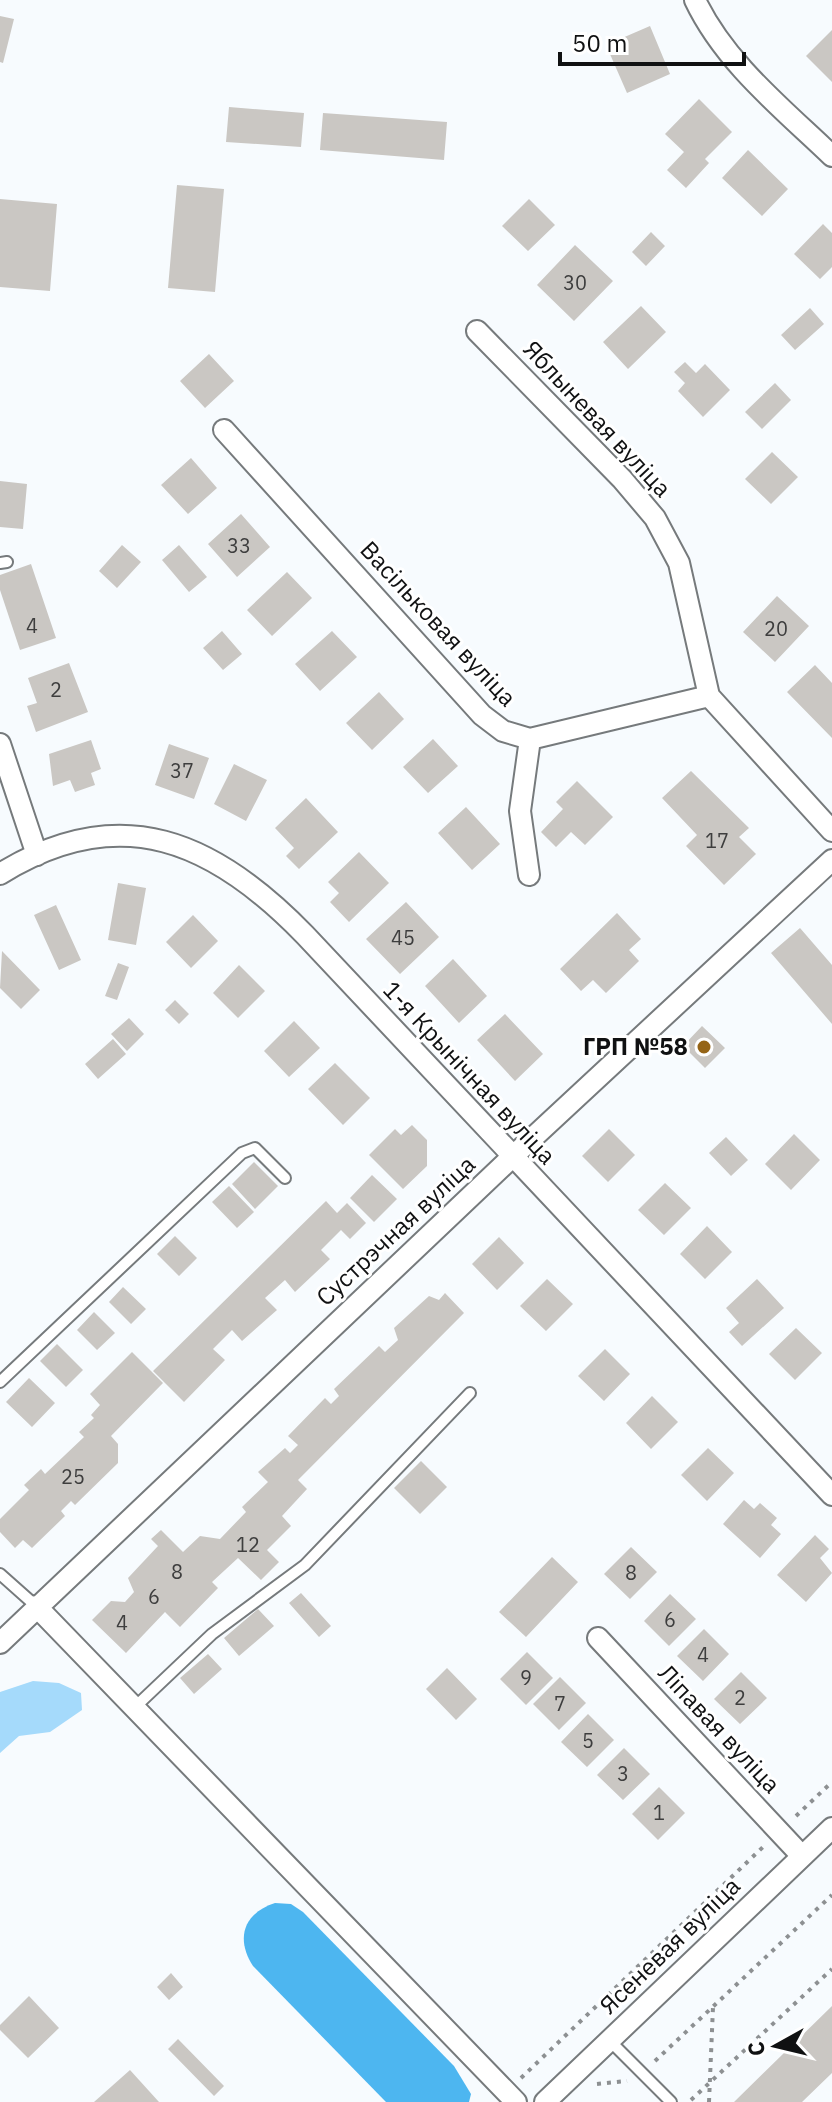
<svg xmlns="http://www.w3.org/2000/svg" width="832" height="2102" viewBox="0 0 832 2102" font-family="'IBM Plex Sans',sans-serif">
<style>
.green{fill:#a5dafb}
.water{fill:#4db6f0}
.building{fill:#cac7c3}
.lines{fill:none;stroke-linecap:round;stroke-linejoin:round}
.lane-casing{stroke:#767a7c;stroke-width:14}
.street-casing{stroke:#767a7c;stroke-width:24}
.path{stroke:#8d9092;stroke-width:4;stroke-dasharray:4 6;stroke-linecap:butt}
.lane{stroke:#fff;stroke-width:10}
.street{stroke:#fff;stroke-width:20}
.poi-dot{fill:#956416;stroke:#fff;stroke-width:3}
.labels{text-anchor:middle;stroke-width:6;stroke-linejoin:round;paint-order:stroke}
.number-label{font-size:20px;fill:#3e3e3e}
.street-label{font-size:24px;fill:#101112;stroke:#fff}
.poi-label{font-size:24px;font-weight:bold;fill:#101112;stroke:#fff;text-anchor:end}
</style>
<rect width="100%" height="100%" fill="#f7fbfe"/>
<path class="green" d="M33,1681l26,2 22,10 1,17 -32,22 -31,4 -19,17v-61z"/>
<path class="water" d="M275,1903l16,1 12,8 151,154 17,28 -2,8h-83l-133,-136c-18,-28 -9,-53 22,-63z"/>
<path class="building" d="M0,16l14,3 -11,44 -3,-1z
M650,26l20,48 -43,19 -21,-48z
M832,30v52l-26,-26z
M699,99l33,33 -27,27 4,4 -23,25 -19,-18 17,-18 -19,-18z
M229,107l75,6 -3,34 -75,-5z
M323,113l124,9 -3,38 -124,-10z
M748,150l40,39 -26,27 -40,-38z
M177,185l47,4 -9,103 -47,-4z
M0,199l57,5 -7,87 -50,-4z
M529,199l26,26 -27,26 -26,-25z
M823,224l9,9v34l-12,12 -26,-25z
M651,232l14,14 -19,20 -14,-14z
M575,245l38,36 -39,40 -37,-36z
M641,306l25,26 -38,37 -25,-27z
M810,308l14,16 -29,26 -14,-15z
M209,354l25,27 -29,27 -25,-27z
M685,362l11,11 9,-9 25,26 -27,27 -25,-26 7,-8 -11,-11z
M775,383l16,17 -29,29 -17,-17z
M772,452l26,25 -27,27 -26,-25z
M191,458l26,30 -29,26 -27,-29z
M0,481l27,3 -4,45 -23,-2z
M241,514l29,33 -33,30 -29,-33z
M122,545l19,17 -24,26 -18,-17z
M179,545l28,32 -18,15 -27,-32z
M31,564l25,74 -36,12 -20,-60v-15z
M287,572l25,26 -40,38 -25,-26z
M777,596l32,30 -34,36 -32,-30z
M222,631l20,23 -19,16 -20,-22z
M332,631l25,26 -37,34 -25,-27z
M69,663l19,49 -52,20 -9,-26 10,-3 -9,-25z
M815,665l17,18v55l-45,-46z
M379,692l25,27 -32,31 -26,-27z
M433,739l25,27 -30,27 -25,-26z
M91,740l10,29 -10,4 4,12 -20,7 -5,-12 -17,6 -4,-32z
M169,744l40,14 -15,41 -39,-14z
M234,764l33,16 -21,41 -32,-17z
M691,771l58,57 -10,9 17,17 -32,31 -38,-39 11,-11 -35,-37z
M577,781l36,36 -28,28 -14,-13 -15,15 -15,-15 22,-23 -7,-7z
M306,798l32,34 -39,37 -13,-13 8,-8 -19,-20z
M466,807l34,37 -28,26 -34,-37z
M359,852l30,31 -40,39 -19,-20 9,-9 -11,-11z
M118,883l28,5 -10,57 -28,-5z
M406,902l33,35 -39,37 -34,-35z
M56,905l25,55 -22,10 -25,-55z
M617,913l24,26 -12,11 10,11 -33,32 -13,-13 -12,11 -21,-22z
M193,915l25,26 -27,27 -25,-26z
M800,928l32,37v59l-61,-71z
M2,951l38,39 -19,19 -21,-21z
M453,959l34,37 -28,27 -34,-37z
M118,963l11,4 -12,33 -12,-4z
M239,965l26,26 -27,27 -25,-25z
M175,1000l14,14 -10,10 -14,-14z
M505,1014l38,40 -28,27 -38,-41z
M129,1018l15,16 -17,17 -16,-17z
M294,1021l26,27 -31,29 -25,-26z
M702,1026l23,22 -20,20 -22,-22z
M113,1039l13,15 -28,25 -13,-15z
M335,1063l35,35 -27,27 -35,-36z
M412,1125l15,15v26l-24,23 -34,-34 26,-26 6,6z
M609,1129l26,26 -27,27 -26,-26z
M794,1134l26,26 -29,30 -26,-26z
M726,1137l22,23 -17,16 -22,-23z
M254,1162l24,24 -23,23 -23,-25z
M372,1175l25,24 -23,23 -24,-24z
M665,1183l26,25 -27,27 -26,-25z
M229,1186l25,26 -17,16 -25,-26z
M326,1201l11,12 10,-10 19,20 -16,16 -9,-9 -20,20 9,9 -35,33 -10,-12 -20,18 12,12 -35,31 -10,-11 -19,19 12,11 -41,42 -31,-31z
M707,1226l25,26 -27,27 -25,-25z
M175,1236l22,22 -18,18 -22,-22z
M499,1237l25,26 -27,27 -25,-26z
M547,1279l26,25 -27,27 -26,-25z
M757,1279l27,29 -42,38 -13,-14 10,-9 -13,-15z
M123,1287l23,22 -15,15 -22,-22z
M445,1293l19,20 -166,167 9,9 -25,27 9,10 -24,24 12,12 -18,18 -23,-22 -26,24 6,6 -38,39 -15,-15 -39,41 -34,-33 19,-19 14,1 9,-10 -6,-14 30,-32 -7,-7 10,-9 22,22 17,-16 20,3 26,-27 -4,-5 26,-25 -10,-10 27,-24 5,5 8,-8 -10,-9 37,-38 6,6 8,-8 -5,-7 45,-43 6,6 13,-12 -4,-12 35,-32 10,4z
M94,1312l21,21 -18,17 -20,-20z
M796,1328l26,25 -27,27 -26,-26z
M57,1344l26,26 -17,17 -26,-26z
M605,1349l25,25 -26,27 -26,-25z
M132,1352l31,31 -52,53 7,8v19l-43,42 -4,-4 -10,10 4,5 -33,32 -9,-8 -8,8 -15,-16v-13l29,-29 -5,-5 17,-16 4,5 39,-37 -5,-5 15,-14 -3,-3 9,-10 -10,-11z
M29,1378l26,25 -23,24 -26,-25z
M652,1396l26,26 -27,27 -25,-26z
M708,1448l26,25 -27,28 -26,-26z
M421,1461l26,26 -27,27 -26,-26z
M744,1500l10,9 6,-6 17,15 -6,7 10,9 -21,24 -37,-34z
M815,1535l14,14 -9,9 12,15 -26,29 -29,-27z
M631,1547l26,25 -27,27 -26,-25z
M552,1557l26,25 -52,55 -27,-25z
M301,1593l30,33 -12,11 -30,-34z
M670,1594l26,25 -27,27 -25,-25z
M258,1609l16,17 -35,30 -15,-18z
M704,1629l25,25 -26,27 -26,-25z
M527,1652l26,26 -27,27 -26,-26z
M208,1654l14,15 -28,25 -14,-16z
M447,1668l30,31 -21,21 -30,-31z
M741,1672l26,26 -27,26 -26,-25z
M560,1677l26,26 -27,27 -26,-26z
M588,1714l26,26 -27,27 -26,-25z
M624,1748l26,26 -27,26 -26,-25z
M659,1787l26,26 -27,27 -26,-26z
M171,1973l12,14 -14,13 -12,-13z
M29,1996l30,32 -31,30 -28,-28v-5z
M832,2006v67l-30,29h-68z
M178,2039l46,47 -10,10 -46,-47z
M130,2070l29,32h-65z"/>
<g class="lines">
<defs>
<path id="lane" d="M0,563l7,-1
M0,1382l242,-229 13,-5 30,30
M0,1574l36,32
M134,1708l78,-74 93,-69 165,-172
M609,2040l62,62"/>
<path id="street" d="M695,0c30,63 87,108 137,156
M477,331l145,148 33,39 24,45 30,133 123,135
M224,430l258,285 21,16 27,8 179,-43
M0,744l37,111
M0,874c121,-75 215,-32 305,61l527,560
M529,875l-9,-64 10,-72
M36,1606l480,496
M598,1638l203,217
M0,1643l511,-485 321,-298
M545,2102l287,-274"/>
</defs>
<use href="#lane" class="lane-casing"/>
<use href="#street" class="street-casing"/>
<path class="path" d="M796,1816l36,-34
M655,2061l177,-166
M521,2078l242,-231
M597,2084l30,-3
M691,2100l141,-131
M709,2102l4,-95"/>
<use href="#lane" class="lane"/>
<use href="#street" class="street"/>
</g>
<circle class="poi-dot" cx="704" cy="1047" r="8"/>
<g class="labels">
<g class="number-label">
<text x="575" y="290">30</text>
<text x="239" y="553">33</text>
<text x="32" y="633">4</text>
<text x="776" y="636">20</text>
<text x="56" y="697">2</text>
<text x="182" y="778">37</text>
<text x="717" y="848">17</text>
<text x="403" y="945">45</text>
<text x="73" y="1484">25</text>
<text x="248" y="1552">12</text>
<text x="177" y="1579">8</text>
<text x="631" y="1580">8</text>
<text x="154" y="1604">6</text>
<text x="670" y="1627">6</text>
<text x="122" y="1630">4</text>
<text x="703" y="1662">4</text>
<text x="526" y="1685">9</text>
<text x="740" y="1705">2</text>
<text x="560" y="1711">7</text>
<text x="588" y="1748">5</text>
<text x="623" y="1781">3</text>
<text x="659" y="1820">1</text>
</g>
<g class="street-label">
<text transform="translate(597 419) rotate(47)" y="8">Яблыневая вуліца</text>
<text transform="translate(438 624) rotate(47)" y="8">Васільковая вуліца</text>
<text transform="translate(469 1073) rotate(47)" y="8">1-я Крынічная вуліца</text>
<text transform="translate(396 1231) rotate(-43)" y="8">Сустрэчная вуліца</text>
<text transform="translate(719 1729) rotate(47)" y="8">Ліпавая вуліца</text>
<text transform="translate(670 1946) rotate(-44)" y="8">Ясеневая вуліца</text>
</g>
<g class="poi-label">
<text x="688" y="1055">ГРП №58</text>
</g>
</g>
<g transform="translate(776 2046) rotate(262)" stroke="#ffffff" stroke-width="6" paint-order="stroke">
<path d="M0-6L14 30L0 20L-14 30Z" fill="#101112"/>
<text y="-12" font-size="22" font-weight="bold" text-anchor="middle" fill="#101112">С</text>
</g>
<path d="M560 52v12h184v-12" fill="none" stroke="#101112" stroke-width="4"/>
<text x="572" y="52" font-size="24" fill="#101112" stroke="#ffffff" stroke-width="6" paint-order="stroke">50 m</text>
</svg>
